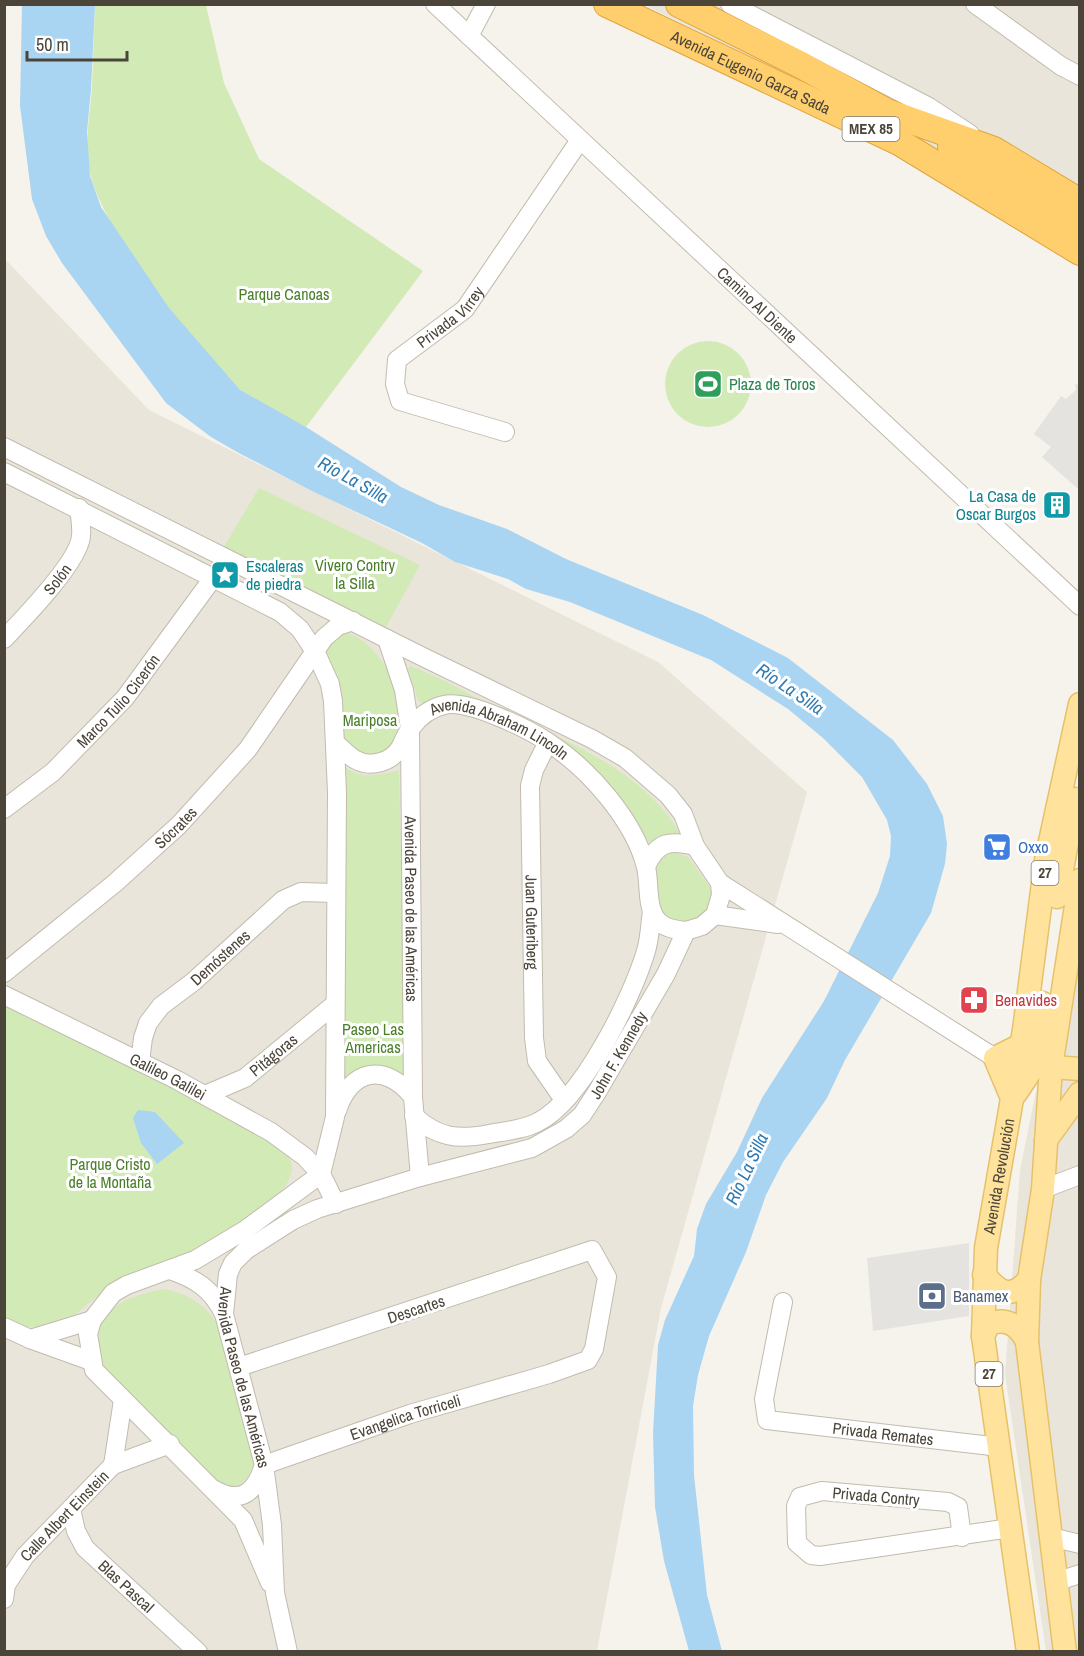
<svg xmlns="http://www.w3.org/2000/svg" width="1084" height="1656" viewBox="0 0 1084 1656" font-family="'Archivo Narrow',sans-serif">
<rect width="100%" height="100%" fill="#f6f3ec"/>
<path fill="#eae5da" d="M 644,5 L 1079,5 L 1079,241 L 862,111 Z
M 4,258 L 149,410 L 658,662 L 807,792 L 661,1308 L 597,1651 L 5,1651 Z
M 1079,880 L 1079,1651 L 1046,1651 L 1005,1374 L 1020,1170 Z"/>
<path fill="#d2eab5" d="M 95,5 L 206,5 L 224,83 L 259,159 L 423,271 L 306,427 C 285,415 257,405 239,389 C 195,351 106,233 91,177 C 83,148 90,117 92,87 C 93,59 94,32 95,5 Z
M665 384a43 43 0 1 1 86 0a43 43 0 1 1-86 0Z
M 259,488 L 420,565 L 385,629 L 222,550 Z
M 339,631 C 376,635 408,693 400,729 C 399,735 396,741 394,746 L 369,760 L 342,741 L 324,656 L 325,644 Z
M 410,666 C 439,676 466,693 493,706 C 558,738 641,767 680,833 L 649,843 L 627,805 L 593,768 L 454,697 L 423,703 L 419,702 L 408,669 Z
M 345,767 C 363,780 380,775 399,770 L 406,1077 L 342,1082 Z
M 671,851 L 688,857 L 718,898 C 698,928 696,931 660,922 C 656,892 644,870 671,851 Z
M 4,1006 L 264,1130 C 289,1151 305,1167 277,1196 L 197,1251 L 110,1286 L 72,1317 L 42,1327 L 21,1327 L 5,1321 Z
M 164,1289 C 194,1295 211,1309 224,1336 L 254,1463 C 248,1483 236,1492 215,1484 L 105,1372 C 83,1317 115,1298 164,1289 Z"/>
<path fill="#e5e3e0" d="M 1075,384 L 1080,385 L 1079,490 L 1042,457 L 1051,447 L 1034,434 L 1061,396 L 1066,399 L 1076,390 Z
M 969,1243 L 969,1316 L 873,1331 L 867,1258 Z"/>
<path fill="#a9d4f2" d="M 22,5 L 95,5 L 91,89 L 87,132 L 90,176 L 101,207 L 169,308 L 240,390 L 306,427 L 401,487 L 439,505 L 507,529 L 566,559 L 703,615 L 788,658 L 893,740 L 927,784 L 943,816 L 947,844 L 945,864 L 931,913 L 845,1060 L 827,1098 L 783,1162 L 766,1195 L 746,1252 L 709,1336 L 698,1375 L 693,1406 L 694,1475 L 707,1595 L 722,1651 L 689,1651 L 664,1561 L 655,1507 L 653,1433 L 658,1345 L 665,1320 L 694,1256 L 697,1229 L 706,1204 L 737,1152 L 762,1098 L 824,1001 L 878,893 L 890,856 L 891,836 L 887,820 L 862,777 L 823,738 L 788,709 L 711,660 L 570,602 L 526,589 L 508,579 L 455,562 L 422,543 L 312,491 L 237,452 L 211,437 L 166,403 L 62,263 L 46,236 L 32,199 L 20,106 Z
M 138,1110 L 155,1112 L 184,1143 L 157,1164 L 141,1143 L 133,1118 Z"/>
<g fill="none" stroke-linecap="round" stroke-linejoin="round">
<g stroke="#c2bbae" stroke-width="20">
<g id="minor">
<path id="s1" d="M 435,4 L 1080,606"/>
<path d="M 730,4 L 929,107 L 970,134"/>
<path d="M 975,4 L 1061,66 L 1080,76"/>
<path d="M 469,36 L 486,4"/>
<path id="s2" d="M 505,432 L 400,401 L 395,384 L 397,360 L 465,309 L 580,140"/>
<path id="s3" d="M 4,447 L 423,657 L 592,739 L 625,758 L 668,795 L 683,814 L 695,846 L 720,883 L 721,895 L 715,915 L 702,926 L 686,931 L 666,974 L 597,1092 L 582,1115 L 566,1129 L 532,1148 L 420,1177 L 317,1209 L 293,1220 L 246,1250 L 233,1263 L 228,1274 L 224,1314 L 264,1465 L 272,1525 L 275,1593 L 288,1652"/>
<path d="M 4,472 L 280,612 L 300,629 L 316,653 L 330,684 L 333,701 L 337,792 L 335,1117 L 321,1174 L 245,1230 L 195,1260 L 127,1285 L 113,1293 L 92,1320 L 88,1334 L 94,1370 L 243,1520 L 270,1583"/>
<path id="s4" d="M 4,639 C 23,619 79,562 81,536 C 82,527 80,517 79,508"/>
<path id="s5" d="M 387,639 L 404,690 L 410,729 L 413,1097 L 420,1177"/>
<path id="s6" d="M 548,742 L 534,770 L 530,786 L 534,1038 L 537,1061 L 564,1100"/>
<path id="s7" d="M 335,743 C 343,749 348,756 356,760 C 371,768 391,762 400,748 C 404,741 406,733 411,728 C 419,717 431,708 444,705 C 467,699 529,729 549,743 C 589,769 634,820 646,867 C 650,883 646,907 657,920 C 663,928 676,930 686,931"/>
<path id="s8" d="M 4,809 L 53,772 L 125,698 L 213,578"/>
<path d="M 646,866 C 658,841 670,840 695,846"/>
<path d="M 720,883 L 995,1058 L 1006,1061"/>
<path d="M 715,915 L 778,924"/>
<path id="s9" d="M 4,973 L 115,883 L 179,825 L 248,749 L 324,638 L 338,626 L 353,621"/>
<path id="s10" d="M 4,995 L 177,1080 L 271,1132 L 305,1157 L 321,1174 L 336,1204"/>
<path id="s11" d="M 140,1062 L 143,1038 L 148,1023 L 161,1006 L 193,982 L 283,900 L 301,892 L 335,893"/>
<path id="s12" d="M 205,1095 L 245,1078 L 335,1004"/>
<path d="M 337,1111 C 350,1069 385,1062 413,1097"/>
<path d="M 414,1116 C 438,1138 458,1140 489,1134 C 505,1131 523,1130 538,1122 C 582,1100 632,998 646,951 C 650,938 650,924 652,911"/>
<path d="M 1043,1189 L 1080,1175"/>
<path d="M 170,1270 C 196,1279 212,1289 224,1314"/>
<path id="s13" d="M 783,1302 L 764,1399 L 767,1420 L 1000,1447"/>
<path d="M 4,1327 L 30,1339 L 91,1361"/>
<path d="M 30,1339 L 92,1320"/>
<path d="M 113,1465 L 123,1400"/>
<path id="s14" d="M 215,1490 C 242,1505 256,1491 264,1465 L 410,1414 L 549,1374 L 588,1360 L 594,1349 L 607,1277 L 592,1250 L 239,1367"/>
<path id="s15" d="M 71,1509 L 76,1531 L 85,1548 L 198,1652"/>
<path d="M 962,1537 L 958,1507 L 948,1502 L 822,1491 L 800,1497 L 796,1506 L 797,1543 L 811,1555 L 820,1556 L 1010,1528"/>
<path d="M 1051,1537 L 1080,1544"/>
<path d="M 1055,1582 L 1080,1574"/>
<path id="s16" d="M 4,1599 L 6,1585 L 25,1556 L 113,1465 L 170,1444"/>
</g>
</g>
<g stroke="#e6c16a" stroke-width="25">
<g id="major">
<path d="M 1057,897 L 1075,799"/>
<path d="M 1037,1066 L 1080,1069"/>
<path d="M 1016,1093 L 1034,1066 L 1042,1003"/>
<path d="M 1011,1096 L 995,1058 L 1021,1045 L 1028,1037"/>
<path d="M 1046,1140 L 1080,1093"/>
<path d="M 984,1275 C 1000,1293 1010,1300 1029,1280"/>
<path d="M 983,1336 L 989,1324 C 1006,1317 1020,1326 1027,1342"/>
<path id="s17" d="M 1028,1652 L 983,1336 L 986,1248 L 1024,1030 L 1046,860 L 1080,704"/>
<path d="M 1065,1652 L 1027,1342 L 1029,1280 L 1043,1189 L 1051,1067 L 1080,880"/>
</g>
</g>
<g stroke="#e0a43c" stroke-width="28">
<g id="highway">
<path id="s18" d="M 607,4 L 899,142 L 1080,252"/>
<path d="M 679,4 L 801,65 L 887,112 L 994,150 L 1080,202"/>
<path d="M 951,147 L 1080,224"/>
</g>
</g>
<use href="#minor" stroke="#fff" stroke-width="18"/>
<use href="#major" stroke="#ffe39c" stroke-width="22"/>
<use href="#highway" stroke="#ffcf6e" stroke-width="26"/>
</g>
<defs>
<g id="stadium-square" transform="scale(1.5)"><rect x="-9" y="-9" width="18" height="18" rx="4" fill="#2e9e5b" stroke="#fff"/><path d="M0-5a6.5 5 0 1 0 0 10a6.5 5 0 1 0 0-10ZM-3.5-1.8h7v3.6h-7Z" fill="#fff"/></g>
<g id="building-square" transform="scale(1.5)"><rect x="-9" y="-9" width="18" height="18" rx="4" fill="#0f9aa8" stroke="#fff"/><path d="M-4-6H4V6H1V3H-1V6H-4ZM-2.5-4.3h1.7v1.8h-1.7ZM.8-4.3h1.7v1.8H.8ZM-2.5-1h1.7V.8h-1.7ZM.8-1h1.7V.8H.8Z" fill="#fff"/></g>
<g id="sight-square" transform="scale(1.5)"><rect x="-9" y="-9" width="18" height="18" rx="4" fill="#0f9aa8" stroke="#fff"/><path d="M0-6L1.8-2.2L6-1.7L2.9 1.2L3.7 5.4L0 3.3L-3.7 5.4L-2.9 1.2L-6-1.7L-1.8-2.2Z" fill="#fff"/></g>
<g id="supermarket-square" transform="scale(1.5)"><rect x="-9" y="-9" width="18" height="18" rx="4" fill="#3f7fe0" stroke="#fff"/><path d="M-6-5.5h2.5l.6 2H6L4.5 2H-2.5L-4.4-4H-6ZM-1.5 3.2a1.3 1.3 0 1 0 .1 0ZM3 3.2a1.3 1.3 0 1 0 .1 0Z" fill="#fff"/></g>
<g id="pharmacy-square" transform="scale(1.5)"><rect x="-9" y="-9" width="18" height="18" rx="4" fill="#e0444e" stroke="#fff"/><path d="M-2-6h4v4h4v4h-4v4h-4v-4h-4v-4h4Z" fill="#fff"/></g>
<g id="bank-square" transform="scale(1.5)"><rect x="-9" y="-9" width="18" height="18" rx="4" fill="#5c6f8a" stroke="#fff"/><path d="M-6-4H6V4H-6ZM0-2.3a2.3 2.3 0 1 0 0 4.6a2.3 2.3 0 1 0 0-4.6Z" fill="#fff"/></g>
</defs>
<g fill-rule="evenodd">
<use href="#stadium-square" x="708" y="384"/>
<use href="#building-square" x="1057" y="505"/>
<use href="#sight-square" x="225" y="575"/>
<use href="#supermarket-square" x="997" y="847"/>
<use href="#pharmacy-square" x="974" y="1000"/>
<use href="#bank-square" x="932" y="1296"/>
</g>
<g text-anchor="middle" stroke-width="6" stroke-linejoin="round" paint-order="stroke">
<g fill="#fff" stroke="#817c74" stroke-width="1.5">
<rect x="842.5" y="117" width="57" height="24" rx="4.5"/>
<rect x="1031.5" y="861" width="27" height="24" rx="4.5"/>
<rect x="975.5" y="1362" width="27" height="24" rx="4.5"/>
</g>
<g font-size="15" font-weight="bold" fill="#4b4439">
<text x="871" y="134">MEX 85</text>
<text x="1045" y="878">27</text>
<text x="989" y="1379">27</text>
</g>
<g font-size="16" fill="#4b4439" stroke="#fff">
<text dy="6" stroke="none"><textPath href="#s18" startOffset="159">Avenida Eugenio Garza Sada</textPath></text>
<text dy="6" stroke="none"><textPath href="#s1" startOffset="441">Camino Al Diente</textPath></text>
<text dy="6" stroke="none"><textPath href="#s2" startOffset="220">Privada Virrey</textPath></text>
<text dy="6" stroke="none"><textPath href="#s4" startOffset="80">Solón</textPath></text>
<text dy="6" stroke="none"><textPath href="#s8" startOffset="158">Marco Tulio Cicerón</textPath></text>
<text dy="6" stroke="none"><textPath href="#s7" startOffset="201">Avenida Abraham Lincoln</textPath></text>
<text dy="6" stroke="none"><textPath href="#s9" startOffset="225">Sócrates</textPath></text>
<text dy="6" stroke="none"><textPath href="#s5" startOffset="273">Avenida Paseo de las Américas</textPath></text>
<text dy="6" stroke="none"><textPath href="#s6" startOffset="184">Juan Guteriberg</textPath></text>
<text dy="6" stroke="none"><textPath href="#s11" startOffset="138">Demóstenes</textPath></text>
<text dy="6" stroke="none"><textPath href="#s12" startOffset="80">Pitágoras</textPath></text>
<text transform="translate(618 1055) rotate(-60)" y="6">John F. Kennedy</text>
<text dy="6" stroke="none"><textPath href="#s10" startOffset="183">Galileo Galilei</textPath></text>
<text dy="6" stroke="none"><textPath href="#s17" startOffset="480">Avenida Revolución</textPath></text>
<text transform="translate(416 1309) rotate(-18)" y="6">Descartes</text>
<text dy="6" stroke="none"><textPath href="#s3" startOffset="1635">Avenida Paseo de las Américas</textPath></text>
<text dy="6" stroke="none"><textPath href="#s14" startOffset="216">Evangelica Torriceli</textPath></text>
<text dy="6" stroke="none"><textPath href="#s13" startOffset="237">Privada Remates</textPath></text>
<text transform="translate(876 1496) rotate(5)" y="6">Privada Contry</text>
<text dy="6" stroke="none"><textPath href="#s16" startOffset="105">Calle Albert Einstein</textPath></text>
<text dy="6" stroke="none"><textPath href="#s15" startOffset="98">Blas Pascal</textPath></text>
</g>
<g font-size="16" fill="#4a7f2a" stroke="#fff">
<text x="284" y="300">Parque Canoas</text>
<text x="355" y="571">Vivero Contry<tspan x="355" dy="18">la Silla</tspan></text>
<text x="370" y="726">Mariposa</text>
<text x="373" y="1035">Paseo Las<tspan x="373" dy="18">Americas</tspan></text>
<text x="110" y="1170">Parque Cristo<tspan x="110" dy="18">de la Montaña</tspan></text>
</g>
<g font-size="16" fill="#27864d" stroke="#fff" text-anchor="start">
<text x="729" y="390">Plaza de Toros</text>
</g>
<g font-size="16" fill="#0d838f" stroke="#fff" text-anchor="end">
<text x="1036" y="502">La Casa de<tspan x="1036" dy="18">Oscar Burgos</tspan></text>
<text x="246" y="572" text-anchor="start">Escaleras<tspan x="246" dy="18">de piedra</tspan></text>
</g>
<g font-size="16" fill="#366cbe" stroke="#fff" text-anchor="start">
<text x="1018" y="853">Oxxo</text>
</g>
<g font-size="16" fill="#be3a42" stroke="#fff" text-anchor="start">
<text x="995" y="1006">Benavides</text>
</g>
<g font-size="16" fill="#4e5e75" stroke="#fff" text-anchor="start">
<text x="953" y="1302">Banamex</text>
</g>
<g font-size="18" font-style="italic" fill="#2e7ab2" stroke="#fff">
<text transform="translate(353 480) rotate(29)" y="6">Río La Silla</text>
<text transform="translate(790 689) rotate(34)" y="6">Río La Silla</text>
<text transform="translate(747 1169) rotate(-65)" y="6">Río La Silla</text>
</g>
</g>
<rect width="1084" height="1656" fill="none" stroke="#4b4439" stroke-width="12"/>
<path d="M27 51v9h100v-9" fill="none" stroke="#4b4439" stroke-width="3"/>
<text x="36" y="51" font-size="18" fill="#4b4439" stroke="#ffffff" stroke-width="4.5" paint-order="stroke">50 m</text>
</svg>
